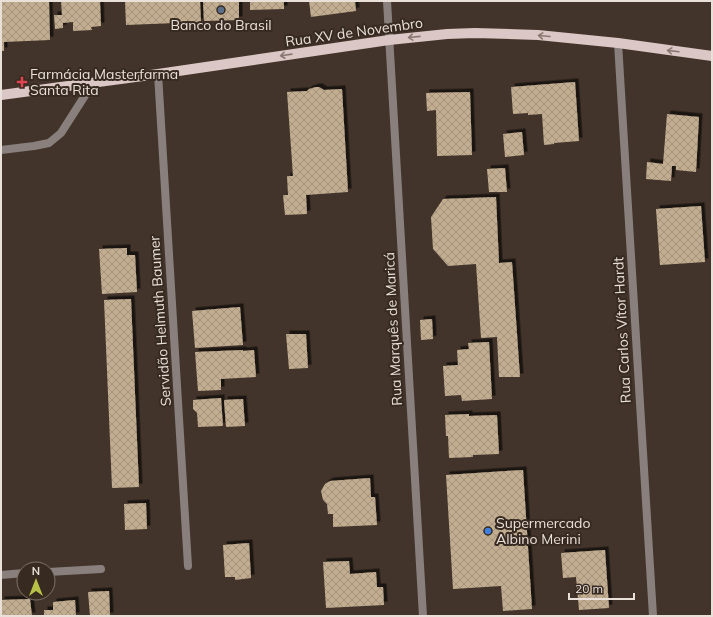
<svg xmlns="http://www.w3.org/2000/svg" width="713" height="617" viewBox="0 0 713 617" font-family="Mulish,sans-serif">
<defs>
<pattern id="building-cross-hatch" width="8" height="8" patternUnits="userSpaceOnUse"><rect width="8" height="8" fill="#c2ad90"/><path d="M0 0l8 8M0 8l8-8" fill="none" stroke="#a3927c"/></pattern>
<filter id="shadow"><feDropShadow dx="3.5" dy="-3.5" stdDeviation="0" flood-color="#0009"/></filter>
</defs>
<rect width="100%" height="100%" fill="#42342a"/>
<path fill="url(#building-cross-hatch)" filter="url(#shadow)" d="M 2,1 L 49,1 L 50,40 L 4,42 L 4,51 L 1,51 L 1,4 L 2,4 Z
M 61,1 L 100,1 L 101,26 L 91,27 L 92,30 L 73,31 L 73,22 L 63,23 L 63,28 L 55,29 L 54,15 L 62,15 Z
M 125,1 L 200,1 L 201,22 L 126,25 Z
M 203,1 L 239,1 L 239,20 L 204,21 Z
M 250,1 L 284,1 L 284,9 L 250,10 Z
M 309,1 L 355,1 L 356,11 L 311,17 Z
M 575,82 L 579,141 L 554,143 L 554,144 L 544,145 L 542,114 L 528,115 L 528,113 L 513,114 L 511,87 Z
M 316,87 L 319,87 L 324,90 L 342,89 L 348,192 L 306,195 L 307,214 L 285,215 L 283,195 L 288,195 L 287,176 L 293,176 L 287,92 L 307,91 L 309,89 Z
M 470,92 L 472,155 L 437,156 L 436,110 L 427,111 L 426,93 Z
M 667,114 L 699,117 L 696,172 L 676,170 L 676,166 L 672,166 L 671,181 L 646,179 L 647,162 L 663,164 Z
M 522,132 L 524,155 L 505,157 L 503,134 Z
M 505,168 L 507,192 L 489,192 L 487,169 Z
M 496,197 L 499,263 L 512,262 L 520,377 L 499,377 L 497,337 L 481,338 L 476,264 L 448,266 L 433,249 L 431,217 L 443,199 Z
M 701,206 L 705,262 L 660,265 L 656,209 Z
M 127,248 L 127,255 L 135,255 L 137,292 L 102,294 L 99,249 Z
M 131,299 L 139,487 L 112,488 L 104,300 Z
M 240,307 L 243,345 L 195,348 L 192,311 Z
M 432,319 L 433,339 L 421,340 L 420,320 Z
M 286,334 L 306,334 L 308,368 L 289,369 Z
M 489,342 L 492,399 L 462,401 L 461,395 L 445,396 L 443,366 L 458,365 L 457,350 L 469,349 L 468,343 Z
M 243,350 L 243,351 L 254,350 L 256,377 L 221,379 L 221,390 L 198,391 L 195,352 Z
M 221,398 L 223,426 L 198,427 L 197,413 L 193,409 L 193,400 Z
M 243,399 L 245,426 L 226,427 L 224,400 Z
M 469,414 L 469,416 L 497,415 L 499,454 L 473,455 L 473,457 L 449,458 L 448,436 L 446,436 L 445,415 Z
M 523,470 L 532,609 L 503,611 L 501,586 L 453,589 L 446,475 Z
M 370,478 L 371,497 L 375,497 L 377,525 L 333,527 L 333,514 L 328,514 L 327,504 L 323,500 L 321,491 L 325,484 L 330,481 Z
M 146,503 L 147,529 L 125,530 L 124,504 Z
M 249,543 L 251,578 L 235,580 L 235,577 L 225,577 L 223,545 Z
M 605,550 L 609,608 L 579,610 L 576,577 L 563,578 L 561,553 Z
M 349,561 L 350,574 L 376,572 L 377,587 L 383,587 L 384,605 L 326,608 L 323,562 Z
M 109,591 L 110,616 L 90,616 L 88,592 Z
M 30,599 L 32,616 L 1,616 L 1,600 Z
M 75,600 L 76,616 L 44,616 L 44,610 L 53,610 L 53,602 Z"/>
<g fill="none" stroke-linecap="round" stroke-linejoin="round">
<path stroke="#89807e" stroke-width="8" d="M 1,150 L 34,146 L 49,143 L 61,133 L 93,83"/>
<path stroke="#89807e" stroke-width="8" d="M 387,1 L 423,616
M 618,43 L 653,616
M 158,74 L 188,566
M 48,572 L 101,569
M 1,575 L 24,573"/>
<path stroke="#dbc7c5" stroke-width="10" d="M 1,95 L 158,74 L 389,40 L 447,34 L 475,33 L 538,35 L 618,43 L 712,56"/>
</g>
<defs><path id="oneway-shaft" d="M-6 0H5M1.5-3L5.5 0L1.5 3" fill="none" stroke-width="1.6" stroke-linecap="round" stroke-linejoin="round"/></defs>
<g stroke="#897872">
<use href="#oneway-shaft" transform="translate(544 36) rotate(-175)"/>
<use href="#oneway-shaft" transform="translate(414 37) rotate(174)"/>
<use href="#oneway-shaft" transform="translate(673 51) rotate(-173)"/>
<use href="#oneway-shaft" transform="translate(286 55) rotate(172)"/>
</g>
<circle fill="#5c6f8a" stroke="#372a20" stroke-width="1.5" cx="221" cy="10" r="4"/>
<path fill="#e0444e" stroke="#372a20" stroke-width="1.5" d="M20 76h4v4h4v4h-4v4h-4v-4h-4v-4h4z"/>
<circle fill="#3f7fe0" stroke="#372a20" stroke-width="1.5" cx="488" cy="531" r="4"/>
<g text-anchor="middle" stroke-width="4" stroke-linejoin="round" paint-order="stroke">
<g font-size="14" fill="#e9e0da" stroke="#372a20" text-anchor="start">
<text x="221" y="30" text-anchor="middle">Banco do Brasil</text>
<text x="30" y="79">Farmácia Masterfarma<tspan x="30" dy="16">Santa Rita</tspan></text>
<text x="496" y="528">Supermercado<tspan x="496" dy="16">Albino Merini</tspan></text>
</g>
<g font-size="14" fill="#e9e0da" stroke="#372a20">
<text transform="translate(354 32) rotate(-8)" y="5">Rua XV de Novembro</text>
<text transform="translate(160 321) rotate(-94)" y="5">Servidão Helmuth Baumer</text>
<text transform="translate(393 329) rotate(-93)" y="5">Rua Marquês de Maricá</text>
<text transform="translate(622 330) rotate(-93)" y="5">Rua Carlos Vítor Hardt</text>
</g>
</g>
<rect width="713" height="617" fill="none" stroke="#e9e0da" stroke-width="4"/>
<g transform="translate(36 581)"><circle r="19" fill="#372a20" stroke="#7e736a"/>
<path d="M0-3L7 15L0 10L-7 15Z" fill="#b8c147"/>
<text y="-6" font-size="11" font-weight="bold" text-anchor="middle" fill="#e9e0da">N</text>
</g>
<path d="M569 593v6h65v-6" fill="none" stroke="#e9e0da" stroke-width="2"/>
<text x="575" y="593" font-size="12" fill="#e9e0da" stroke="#372a20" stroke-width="3" paint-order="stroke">20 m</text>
</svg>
